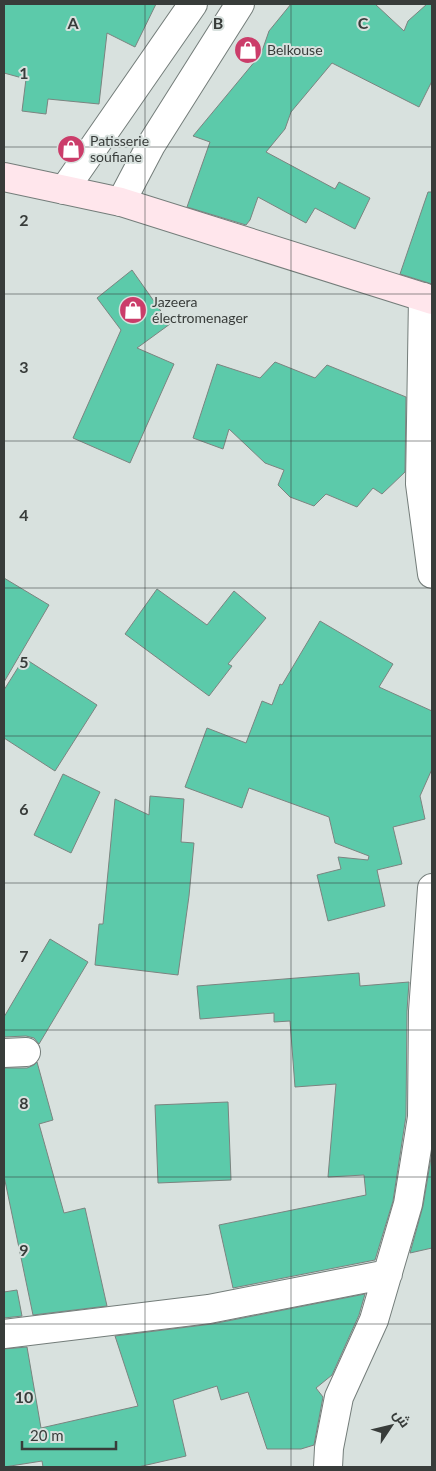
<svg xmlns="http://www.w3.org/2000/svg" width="436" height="1471" viewBox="0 0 436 1471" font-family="Lato,Cairo,sans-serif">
<rect width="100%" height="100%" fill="#d8e1de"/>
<path fill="#5ccaaa" stroke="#7b8480" d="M 4,4 L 156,4 L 135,47 L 107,33 L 99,104 L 48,99 L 46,114 L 22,111 L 26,79 L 4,73 Z
M 291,4 L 375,4 L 404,31 L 408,21 L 427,4 L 432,4 L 432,81 L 419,107 L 332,63 L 291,112 L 285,129 L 266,152 L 335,189 L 339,182 L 370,198 L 355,229 L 315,208 L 306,223 L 258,197 L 250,220 L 246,225 L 187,207 L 210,142 L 193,136 L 261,54 L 269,31 Z
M 428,192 L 432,192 L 432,284 L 400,274 Z
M 132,270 L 170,324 L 137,348 L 174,364 L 130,463 L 73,438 L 121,330 L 97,298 Z
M 275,362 L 315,378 L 327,365 L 406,397 L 405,472 L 382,494 L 373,488 L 357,507 L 326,494 L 314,506 L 290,497 L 278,485 L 284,470 L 265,463 L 229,429 L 223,449 L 193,438 L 217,364 L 260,378 Z
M 4,578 L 49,605 L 4,682 Z
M 157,589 L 207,625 L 234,591 L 266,618 L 228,664 L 232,666 L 209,696 L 125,634 Z
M 320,621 L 393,664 L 379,687 L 432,711 L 432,769 L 420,796 L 425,819 L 393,827 L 402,864 L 377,870 L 385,906 L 328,921 L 317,875 L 341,869 L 338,857 L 368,860 L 369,856 L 335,843 L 329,817 L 249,788 L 242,808 L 185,787 L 207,728 L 246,743 L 262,701 L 272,705 L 280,684 L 282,685 Z
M 24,658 L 97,705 L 55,771 L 4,738 L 4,690 Z
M 63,774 L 100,792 L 71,853 L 34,835 Z
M 150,796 L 184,799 L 181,842 L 194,843 L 189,896 L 178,975 L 95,965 L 99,924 L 103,924 L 115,799 L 149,815 Z
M 50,939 L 88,962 L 39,1044 L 34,1038 L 26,1036 L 4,1037 L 4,1017 Z
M 359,973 L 360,986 L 409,982 L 407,1011 L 406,1116 L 393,1201 L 375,1260 L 233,1288 L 219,1225 L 366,1195 L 364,1175 L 328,1177 L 336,1084 L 295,1087 L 290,1021 L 274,1022 L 274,1013 L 200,1019 L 197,986 Z
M 37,1062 L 53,1120 L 39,1124 L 64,1213 L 85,1208 L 107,1306 L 33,1315 L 4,1176 L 4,1068 L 27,1068 L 34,1065 Z
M 228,1102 L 231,1180 L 158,1183 L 155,1105 Z
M 432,1152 L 432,1248 L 410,1253 L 423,1206 Z
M 17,1290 L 22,1316 L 4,1318 L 4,1292 Z
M 365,1294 L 359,1315 L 332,1375 L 316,1388 L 323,1397 L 314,1445 L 301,1449 L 267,1449 L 248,1392 L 221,1400 L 217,1386 L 173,1400 L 186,1456 L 138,1467 L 43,1467 L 42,1461 L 4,1467 L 4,1349 L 27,1347 L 41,1428 L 138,1406 L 115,1336 L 212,1324 Z"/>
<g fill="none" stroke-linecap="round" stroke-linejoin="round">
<g stroke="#747d7a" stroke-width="30">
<path id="minor" d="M 423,297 L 420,484 L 432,574
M 4,1053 L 26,1052
M 4,1334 L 209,1309 L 388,1274
M 328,1467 L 329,1448 L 339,1397 L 374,1320 L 408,1204 L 422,1117 L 423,1011 L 432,888"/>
</g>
<g stroke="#747d7a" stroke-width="30">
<path id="tertiary" d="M 64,190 L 193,4
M 121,202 L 151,145 L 240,4"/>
</g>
<g stroke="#747d7a" stroke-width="30">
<path id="secondary" d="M 4,177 L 121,202 L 432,300"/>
</g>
<use href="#minor" stroke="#fff" stroke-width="28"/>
<use href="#tertiary" stroke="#fff" stroke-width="28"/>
<use href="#secondary" stroke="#ffe6ec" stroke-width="28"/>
</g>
<path fill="none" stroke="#383c3a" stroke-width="1" stroke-opacity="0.55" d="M 145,4 L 145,1467M 291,4 L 291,1467M 4,147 L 432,147M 4,294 L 432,294M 4,441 L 432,441M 4,588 L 432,588M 4,736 L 432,736M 4,883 L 432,883M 4,1030 L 432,1030M 4,1177 L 432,1177M 4,1324 L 432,1324"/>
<defs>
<g id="shop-disc" transform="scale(1.4375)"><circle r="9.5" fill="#cb3d6a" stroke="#d8e1de"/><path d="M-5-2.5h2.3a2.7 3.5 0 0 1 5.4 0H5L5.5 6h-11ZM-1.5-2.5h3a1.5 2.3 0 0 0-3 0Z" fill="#fff"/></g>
</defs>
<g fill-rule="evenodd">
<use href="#shop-disc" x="248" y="50"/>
<use href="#shop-disc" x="71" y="149"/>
<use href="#shop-disc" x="133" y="310"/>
</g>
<g text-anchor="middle" stroke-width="4" stroke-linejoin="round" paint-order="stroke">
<g font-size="14" fill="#383c3a" stroke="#d8e1de" text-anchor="start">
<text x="267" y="55">Belkouse</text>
<text x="90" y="146">Patisserie<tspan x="90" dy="16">soufiane</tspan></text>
<text x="152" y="307">Jazeera<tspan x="152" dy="16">électromenager</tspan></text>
</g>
</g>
<g font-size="16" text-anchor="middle" font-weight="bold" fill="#383c3a" stroke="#d8e1de" stroke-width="4" stroke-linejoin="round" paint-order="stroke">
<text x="73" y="29">A</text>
<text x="218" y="29">B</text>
<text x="363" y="29">C</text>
<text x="24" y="79">1</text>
<text x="24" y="226">2</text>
<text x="24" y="373">3</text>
<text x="24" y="521">4</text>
<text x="24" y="668">5</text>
<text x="24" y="815">6</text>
<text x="24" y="962">7</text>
<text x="24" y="1109">8</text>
<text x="24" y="1256">9</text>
<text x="24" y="1403">10</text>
</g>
<rect width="436" height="1471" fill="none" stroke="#383c3a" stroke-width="10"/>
<g transform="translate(391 1426) rotate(55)" stroke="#d8e1de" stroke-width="4" paint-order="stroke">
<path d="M0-4L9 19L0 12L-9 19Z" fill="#383c3a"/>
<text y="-8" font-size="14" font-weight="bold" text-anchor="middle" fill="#383c3a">ش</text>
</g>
<path d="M22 1441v8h94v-8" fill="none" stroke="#383c3a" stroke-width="2.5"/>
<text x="30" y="1441" font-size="15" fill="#383c3a" stroke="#d8e1de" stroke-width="4" paint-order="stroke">20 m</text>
</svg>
